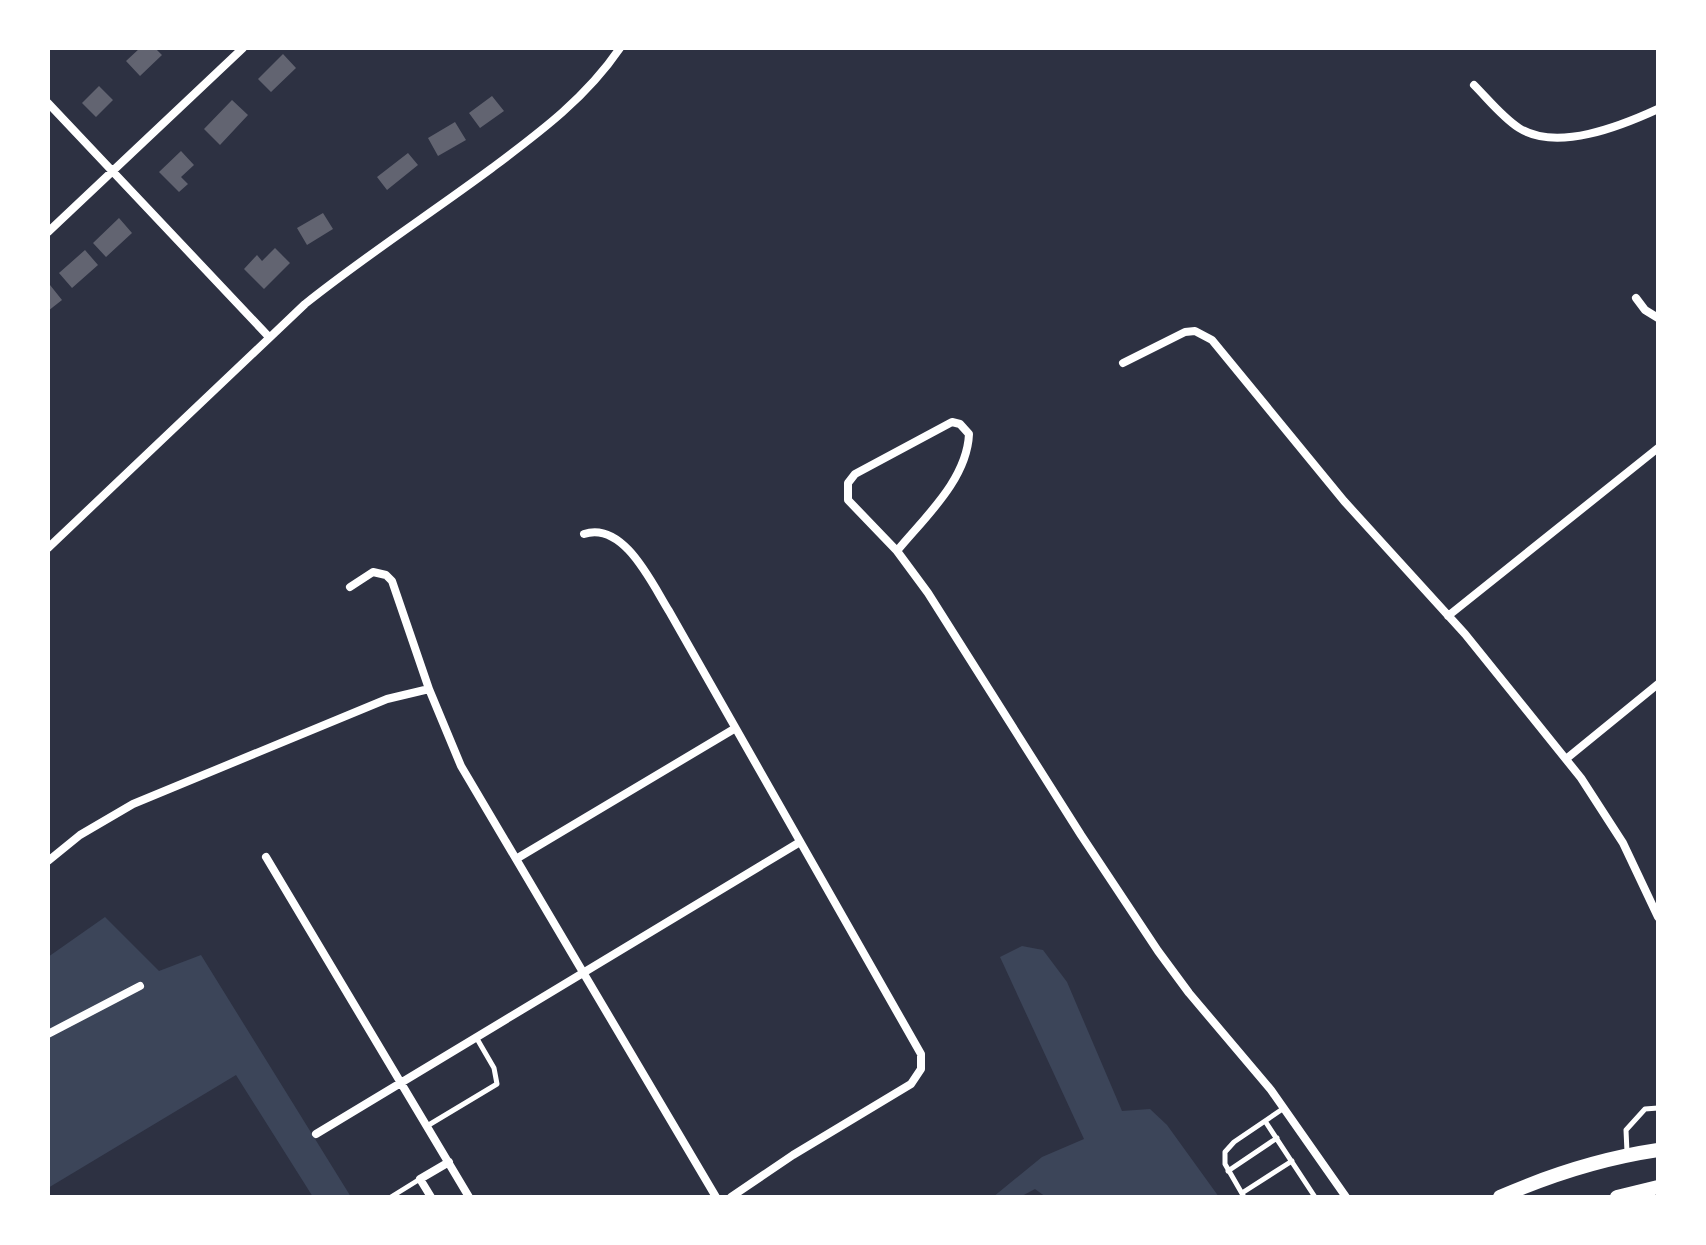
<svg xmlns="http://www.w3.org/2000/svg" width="1706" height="1245" viewBox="0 0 1706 1245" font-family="'Archivo Narrow',sans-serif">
<rect width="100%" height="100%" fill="#2d3142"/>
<path fill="#3c4559" d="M 105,917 L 159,971 L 201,955 L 351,1197 L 313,1197 L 236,1075 L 48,1188 L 48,957 Z
M 1022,946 L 1043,950 L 1067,982 L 1122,1111 L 1150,1109 L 1167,1125 L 1219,1197 L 1046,1197 L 1035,1189 L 1020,1197 L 993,1197 L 1042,1157 L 1084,1139 L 1000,957 Z"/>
<path fill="#626471" d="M 140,48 L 155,48 L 162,55 L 140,76 L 126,61 Z
M 283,54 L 296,68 L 271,92 L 258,79 Z
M 99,86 L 113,100 L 96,117 L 82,103 Z
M 492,96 L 504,111 L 480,128 L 469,113 Z
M 232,100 L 248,115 L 220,145 L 204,129 Z
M 455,122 L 466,140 L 438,156 L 428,138 Z
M 181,151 L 194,165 L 181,177 L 188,184 L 179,192 L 159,172 Z
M 408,153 L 418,165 L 387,190 L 377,177 Z
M 323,213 L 333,229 L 307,245 L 297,228 Z
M 119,218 L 132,233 L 106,257 L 93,243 Z
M 275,248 L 290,263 L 264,289 L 244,269 L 257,255 L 262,261 Z
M 85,250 L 98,265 L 72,288 L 59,273 Z
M 50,285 L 62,300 L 48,311 L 48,286 Z"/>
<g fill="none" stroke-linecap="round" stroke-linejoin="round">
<path stroke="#fff" stroke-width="5" d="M 1265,1121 L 1315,1197
M 427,1126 L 497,1084 L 494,1068 L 476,1037
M 1627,1152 L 1626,1130 L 1645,1109 L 1658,1108
M 1228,1171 L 1277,1138
M 1242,1193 L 1292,1161
M 391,1197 L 420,1179
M 1244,1197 L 1225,1164 L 1225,1152 L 1234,1142 L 1284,1108"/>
<path stroke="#fff" stroke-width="8" d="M 1474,85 C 1488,99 1502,117 1519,128 C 1557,152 1621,126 1658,109
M 48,103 L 269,337
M 48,232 L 243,48
M 1636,298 L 1645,310 L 1658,318
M 1123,363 L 1185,332 L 1195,331 L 1212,340 L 1344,501 L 1465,634 L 1581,778 L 1623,843 L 1658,917
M 952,422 L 960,424 L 969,434 C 967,480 924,518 897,551 L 848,500 L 848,483 L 855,474 Z
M 584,534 C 624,521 652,584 669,611 L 921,1054 L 921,1069 L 911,1084 L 793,1155 L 731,1197
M 48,548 L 305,304 C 365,256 430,214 492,168 C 540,132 586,98 620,48
M 897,551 L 928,593 L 1081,835 L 1158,951 L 1189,993 L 1271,1090 L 1346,1197
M 350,587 L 373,572 L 386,575 L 392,581 L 429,689 L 461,766 L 716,1197
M 1448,616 L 1658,448
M 1566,759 L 1658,684
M 266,857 L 469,1197
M 516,859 L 734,729
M 48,861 L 80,835 L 133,804 L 387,699 L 429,689
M 48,1034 L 140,986
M 316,1134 L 800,842
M 431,1197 L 420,1179 L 449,1162"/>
<path stroke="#fff" stroke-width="14" d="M 1500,1197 C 1550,1175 1604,1158 1658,1150
M 1617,1197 L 1658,1187"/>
</g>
<rect width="1706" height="1245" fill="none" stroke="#ffffff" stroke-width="100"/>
</svg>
